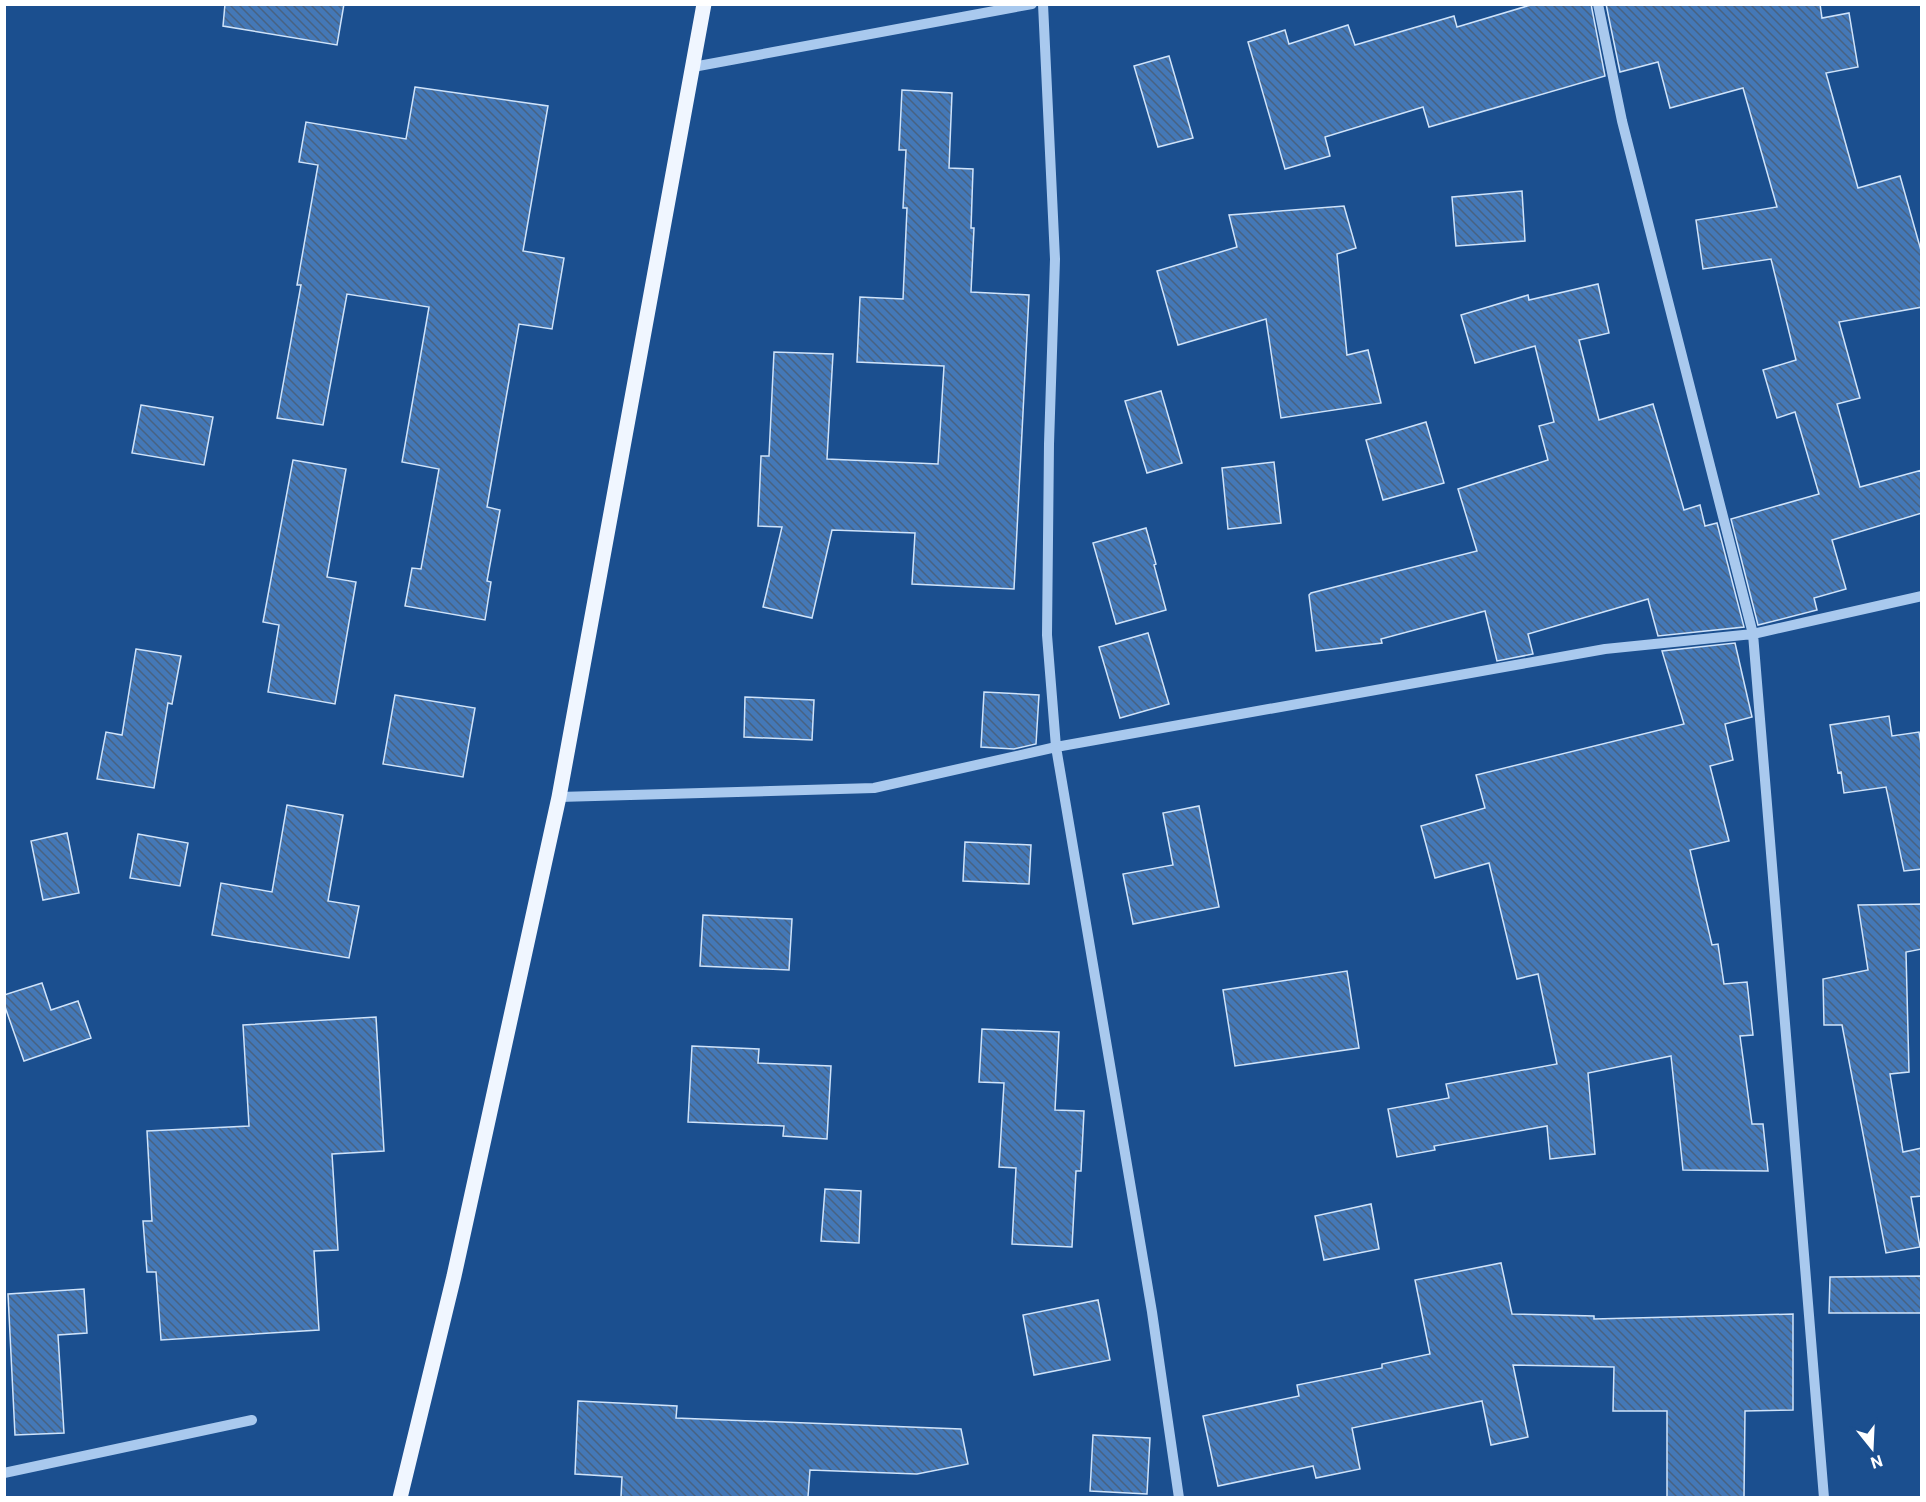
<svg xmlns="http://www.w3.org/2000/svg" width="1926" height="1502" viewBox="0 0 1926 1502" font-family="Roboto,sans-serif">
<defs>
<pattern id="building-back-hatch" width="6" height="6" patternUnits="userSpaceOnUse" patternTransform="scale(1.5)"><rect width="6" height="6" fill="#4478b7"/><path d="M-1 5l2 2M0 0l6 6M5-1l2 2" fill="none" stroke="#486282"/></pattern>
</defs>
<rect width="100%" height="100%" fill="#1b4f8f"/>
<path fill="url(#building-back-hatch)" stroke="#cfe3fa" stroke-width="1.5" d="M 225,4 L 344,4 L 337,45 L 223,26 Z
M 1534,4 L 1591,4 L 1605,76 L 1429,127 L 1423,107 L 1325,137 L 1330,156 L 1285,169 L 1248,42 L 1285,30 L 1289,44 L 1348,25 L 1355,45 L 1454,16 L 1457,27 Z
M 1606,4 L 1820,4 L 1822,18 L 1849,13 L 1858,67 L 1826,73 L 1858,188 L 1900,176 L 1922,254 L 1922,307 L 1839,322 L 1860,398 L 1837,404 L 1860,487 L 1922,470 L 1922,513 L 1832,540 L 1846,589 L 1814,598 L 1817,610 L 1758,625 L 1731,519 L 1819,494 L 1795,412 L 1777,418 L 1763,370 L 1796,360 L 1771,259 L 1703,269 L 1696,220 L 1777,207 L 1743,88 L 1670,108 L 1658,62 L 1620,72 Z
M 1169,56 L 1193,138 L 1158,147 L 1134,66 Z
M 415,87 L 548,106 L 523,251 L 564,258 L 552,329 L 519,324 L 487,507 L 500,510 L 487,581 L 491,582 L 485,620 L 405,606 L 412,568 L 421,569 L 439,469 L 402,462 L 429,307 L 347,294 L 323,425 L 277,418 L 301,285 L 297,285 L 318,165 L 299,162 L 306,122 L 406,139 Z
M 902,90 L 952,93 L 949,168 L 973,169 L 971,228 L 974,228 L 971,292 L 1029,295 L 1014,589 L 912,584 L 915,533 L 832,530 L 812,618 L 763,607 L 782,527 L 758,526 L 761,456 L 769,456 L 774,352 L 833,354 L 827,459 L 938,464 L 944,366 L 857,362 L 860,297 L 903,299 L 907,208 L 903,208 L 906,150 L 899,150 Z
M 1522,191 L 1525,241 L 1456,246 L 1452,197 Z
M 1344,206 L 1356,248 L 1337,254 L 1347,355 L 1368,350 L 1381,403 L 1281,418 L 1266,319 L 1178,345 L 1157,271 L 1237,247 L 1229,215 Z
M 1598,284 L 1609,333 L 1579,340 L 1599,420 L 1653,404 L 1684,510 L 1700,505 L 1705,526 L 1717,523 L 1744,627 L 1658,636 L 1648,599 L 1528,634 L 1533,654 L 1497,661 L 1485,611 L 1381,639 L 1382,643 L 1316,651 L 1309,595 L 1311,593 L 1477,551 L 1458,489 L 1548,460 L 1539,426 L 1554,422 L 1535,346 L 1475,363 L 1461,315 L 1528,295 L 1529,300 Z
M 1161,391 L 1182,463 L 1147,473 L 1125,401 Z
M 141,405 L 213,417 L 204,465 L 132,453 Z
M 1426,422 L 1444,483 L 1383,500 L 1366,440 Z
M 293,460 L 346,469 L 327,577 L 356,582 L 335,704 L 268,692 L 279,625 L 263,622 Z
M 1274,462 L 1281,523 L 1228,529 L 1222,468 Z
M 1146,528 L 1156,564 L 1154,565 L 1166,610 L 1116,624 L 1093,543 Z
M 1148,633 L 1169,704 L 1120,718 L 1099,647 Z
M 1735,643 L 1752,717 L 1725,724 L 1733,760 L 1710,766 L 1729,841 L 1690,850 L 1712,945 L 1718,944 L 1724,984 L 1747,982 L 1753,1035 L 1740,1036 L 1752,1124 L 1763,1124 L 1768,1171 L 1683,1170 L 1671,1056 L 1588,1073 L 1595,1154 L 1550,1159 L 1547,1126 L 1434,1146 L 1435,1150 L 1397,1157 L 1388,1109 L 1449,1098 L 1446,1084 L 1557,1064 L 1538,974 L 1517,979 L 1489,863 L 1435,878 L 1421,826 L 1485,808 L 1476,775 L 1684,724 L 1662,651 Z
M 136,649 L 181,656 L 172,704 L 168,703 L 154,788 L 97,779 L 106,732 L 122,735 Z
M 984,692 L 1039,695 L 1036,744 L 1014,749 L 981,747 Z
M 395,695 L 475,708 L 463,777 L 383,764 Z
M 745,697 L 814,700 L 812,740 L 744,737 Z
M 1889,716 L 1892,736 L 1919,732 L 1922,752 L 1922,869 L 1904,871 L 1886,787 L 1844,793 L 1841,772 L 1838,773 L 1830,725 Z
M 287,805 L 343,815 L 328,901 L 359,906 L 349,958 L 212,935 L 221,883 L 272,892 Z
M 1199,806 L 1219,907 L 1133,924 L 1123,874 L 1173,865 L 1163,813 Z
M 67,833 L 79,893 L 43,900 L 31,841 Z
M 138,834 L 188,843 L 180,886 L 130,878 Z
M 965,842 L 1031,845 L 1029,884 L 963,881 Z
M 1922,904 L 1922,949 L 1906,952 L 1909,1072 L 1890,1074 L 1903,1152 L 1922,1148 L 1922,1196 L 1911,1197 L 1920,1247 L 1886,1253 L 1842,1025 L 1824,1025 L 1823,979 L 1868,970 L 1858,905 Z
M 703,915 L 792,919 L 789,970 L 700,966 Z
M 1347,971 L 1359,1048 L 1235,1066 L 1223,990 Z
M 42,983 L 51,1010 L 78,1001 L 91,1038 L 24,1061 L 4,1004 L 4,995 Z
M 376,1017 L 384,1151 L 332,1154 L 338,1250 L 314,1251 L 319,1330 L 161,1340 L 156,1272 L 147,1272 L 143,1221 L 152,1221 L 147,1131 L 249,1126 L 243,1025 Z
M 982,1029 L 1059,1032 L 1055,1110 L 1084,1111 L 1081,1171 L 1076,1171 L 1072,1247 L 1012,1244 L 1016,1168 L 999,1167 L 1004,1083 L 979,1082 Z
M 692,1046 L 759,1049 L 758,1063 L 831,1066 L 827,1139 L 783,1136 L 784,1126 L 688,1122 Z
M 825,1189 L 861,1191 L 859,1243 L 821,1241 Z
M 1371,1204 L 1379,1249 L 1324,1260 L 1315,1216 Z
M 1501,1263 L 1512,1314 L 1594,1316 L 1594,1319 L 1793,1314 L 1793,1410 L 1745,1411 L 1744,1497 L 1667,1497 L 1667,1411 L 1613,1411 L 1614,1367 L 1513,1365 L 1528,1437 L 1491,1445 L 1482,1401 L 1352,1428 L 1360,1469 L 1316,1478 L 1313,1466 L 1218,1486 L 1203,1416 L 1299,1396 L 1297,1385 L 1382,1368 L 1382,1364 L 1430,1354 L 1415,1280 Z
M 1922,1276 L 1922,1313 L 1829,1313 L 1830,1277 Z
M 84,1289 L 87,1333 L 58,1335 L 64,1433 L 15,1435 L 8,1294 Z
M 1098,1300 L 1110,1360 L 1034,1375 L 1023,1315 Z
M 578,1401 L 677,1406 L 676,1418 L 961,1429 L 968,1464 L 917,1474 L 810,1470 L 808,1497 L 621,1497 L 622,1477 L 575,1474 Z
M 1093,1435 L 1150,1438 L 1147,1494 L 1090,1491 Z"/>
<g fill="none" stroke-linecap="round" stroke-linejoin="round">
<path stroke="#a9c9ee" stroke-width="10" d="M 1043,4 L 1055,259 L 1049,444 L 1047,635 L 1056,747 L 1152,1312 L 1179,1498
M 1598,4 L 1622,121 L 1753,634 L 1824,1498
M 693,67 L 1032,4
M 559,797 L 874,788 L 1056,747 L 1605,649 L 1753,634 L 1922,596
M 4,1473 L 252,1420"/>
<path stroke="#f0f6ff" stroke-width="15" d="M 400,1498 L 454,1276 L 559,797 L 704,4"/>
</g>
<rect width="1926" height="1502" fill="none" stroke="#ffffff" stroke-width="12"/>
<g transform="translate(1872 1448) rotate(162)" stroke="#1b4f8f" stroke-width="4.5" paint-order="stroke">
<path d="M0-4.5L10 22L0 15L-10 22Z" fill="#ffffff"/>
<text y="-9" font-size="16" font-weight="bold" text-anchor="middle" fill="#ffffff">N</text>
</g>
</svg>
